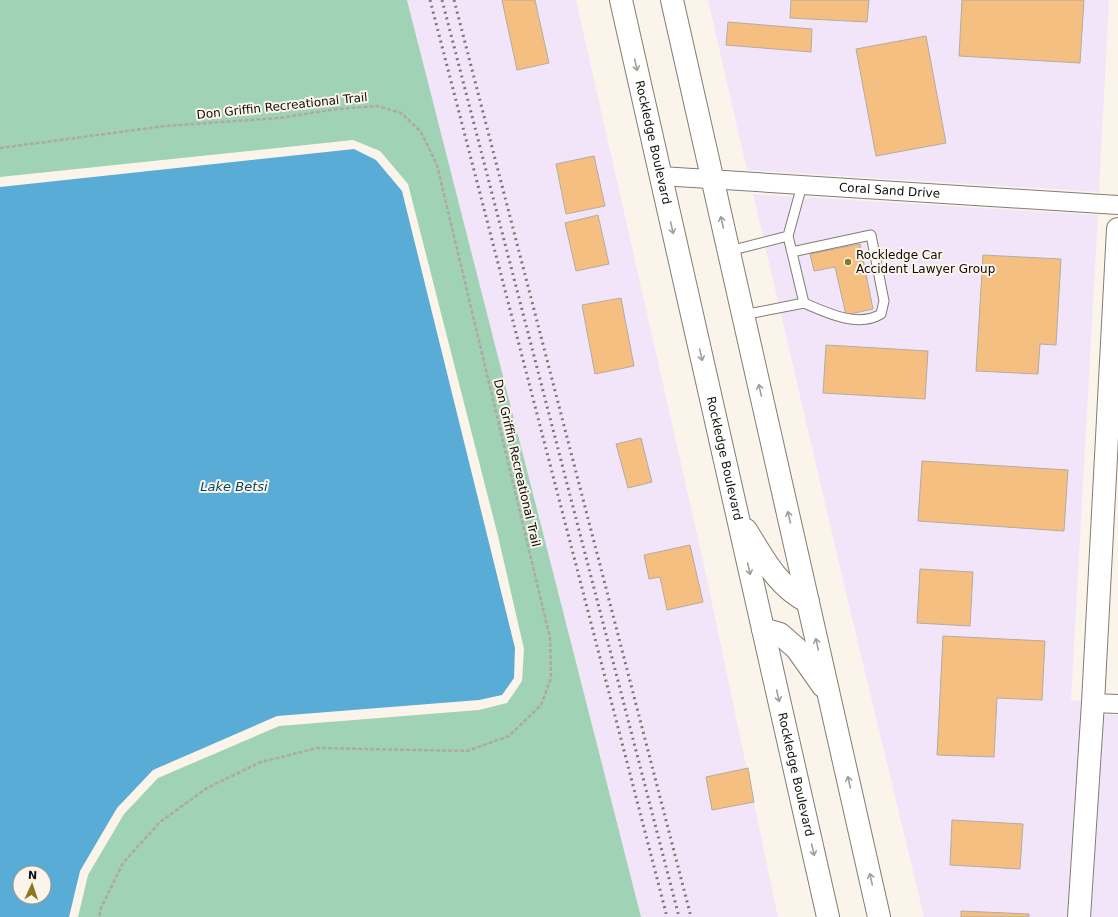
<svg xmlns="http://www.w3.org/2000/svg" width="1118" height="917" viewBox="0 0 1118 917" font-family="'DejaVu Sans',sans-serif">
<rect width="100%" height="100%" fill="#fbf4eb"/>
<path fill="#f3e5f9" d="M 407,0 L 576,0 L 704,565 L 778,917 L 641,917 Z
M 708,0 L 1109,0 L 1099,192 L 747,170 Z
M 753,194 L 1098,215 L 1071,700 L 1083,702 L 1068,917 L 924,917 L 841,572 Z
M 1102,715 L 1118,715 L 1118,917 L 1089,917 Z"/>
<path fill="#a0d2b6" d="M 0,0 L 407,0 L 641,917 L 78,917 L 88,875 L 124,814 L 158,778 L 279,726 L 479,710 L 507,703 L 522,681 L 524,649 L 498,536 L 408,184 L 380,151 L 353,140 L 0,177 Z"/>
<path fill="#59acd5" fill-rule="evenodd" d="M 354,149 L 376,160 L 402,191 L 515,648 L 514,678 L 502,695 L 479,700 L 277,716 L 153,770 L 117,808 L 80,871 L 69,917 L 0,917 L 0,187 ZM 20,873 L 44,873 L 44,897 L 20,897 Z"/>
<path fill="#f4bf80" stroke="#b3aca3" d="M 502,0 L 535,0 L 549,63 L 517,70 Z
M 791,0 L 869,0 L 867,22 L 790,18 Z
M 962,0 L 1084,0 L 1080,63 L 959,56 Z
M 728,22 L 812,29 L 811,52 L 726,45 Z
M 926,36 L 946,143 L 876,156 L 856,49 Z
M 594,156 L 605,206 L 566,214 L 556,164 Z
M 598,215 L 609,264 L 576,271 L 565,223 Z
M 860,244 L 873,309 L 846,315 L 835,267 L 814,271 L 810,254 Z
M 983,255 L 1061,259 L 1056,345 L 1040,344 L 1038,374 L 976,371 Z
M 621,298 L 634,366 L 595,374 L 582,305 Z
M 826,345 L 928,351 L 925,399 L 823,393 Z
M 641,438 L 652,482 L 628,488 L 616,444 Z
M 922,461 L 1068,470 L 1064,531 L 918,521 Z
M 690,545 L 703,602 L 667,610 L 660,577 L 649,579 L 644,555 Z
M 920,569 L 973,572 L 970,626 L 917,623 Z
M 943,636 L 1045,641 L 1042,700 L 997,698 L 994,757 L 937,755 Z
M 748,768 L 754,802 L 712,810 L 706,777 Z
M 952,820 L 1023,824 L 1020,869 L 950,865 Z
M 961,911 L 1029,914 L 1029,917 L 961,917 Z"/>
<g fill="none" stroke-linecap="round" stroke-linejoin="round">
<g stroke="#837d74" stroke-width="11">
<path id="service" d="M 788,236 L 802,185
M 729,251 L 788,236 L 804,303 L 743,315
M 792,252 L 871,235 L 884,301 L 881,314 C 858,328 827,313 804,303"/>
</g>
<g stroke="#837d74" stroke-width="20">
<g id="minor">
<path id="s1" d="M 661,176 L 1118,205"/>
<path d="M 1093,703 L 1118,704"/>
</g>
</g>
<g stroke="#837d74" stroke-width="24">
<path id="tertiary" d="M 1079,917 L 1093,703 L 1118,229"/>
</g>
<g stroke="#837d74" stroke-width="24">
<g id="primary">
<path id="s2" d="M 621,0 L 828,917"/>
<path d="M 672,0 L 879,917"/>
<path d="M 746,530 C 764,559 777,586 808,602"/>
<path d="M 763,629 L 780,634 L 797,649 L 823,686"/>
</g>
</g>
<path stroke="#aea9a2" stroke-width="2.5" stroke-dasharray="4 2" stroke-linecap="butt" d="M 0,148 L 165,126 L 279,118 L 337,109 L 377,106 L 401,113 L 421,132 L 437,165 L 550,638 L 551,678 L 541,705 L 509,736 L 467,751 L 317,748 L 261,762 L 207,788 L 160,822 L 123,863 L 101,908 L 99,917"/>
<use href="#service" stroke="#fff" stroke-width="9"/>
<use href="#minor" stroke="#fff" stroke-width="18"/>
<use href="#tertiary" stroke="#fff" stroke-width="22"/>
<use href="#primary" stroke="#fff" stroke-width="22"/>
<path stroke="#7c7772" stroke-width="3" stroke-dasharray="2 4" stroke-linecap="butt" d="M 430,0 L 667,917
M 442,0 L 679,917
M 454,0 L 691,917"/>
</g>
<defs><path id="oneway-shaft" d="M-6 0H5M1.5-3L5.5 0L1.5 3" fill="none" stroke-width="1.6" stroke-linecap="round" stroke-linejoin="round"/></defs>
<g stroke="#9f9e9d">
<use href="#oneway-shaft" transform="translate(636 65) rotate(77)"/>
<use href="#oneway-shaft" transform="translate(722 222) rotate(-103)"/>
<use href="#oneway-shaft" transform="translate(672 228) rotate(77)"/>
<use href="#oneway-shaft" transform="translate(701 355) rotate(77)"/>
<use href="#oneway-shaft" transform="translate(760 390) rotate(-103)"/>
<use href="#oneway-shaft" transform="translate(789 517) rotate(-103)"/>
<use href="#oneway-shaft" transform="translate(749 569) rotate(77)"/>
<use href="#oneway-shaft" transform="translate(817 644) rotate(-103)"/>
<use href="#oneway-shaft" transform="translate(778 696) rotate(77)"/>
<use href="#oneway-shaft" transform="translate(849 782) rotate(-103)"/>
<use href="#oneway-shaft" transform="translate(813 850) rotate(77)"/>
<use href="#oneway-shaft" transform="translate(871 879) rotate(-103)"/>
</g>
<circle fill="#8a7a1f" stroke="#fbf4eb" stroke-width="1.5" cx="848" cy="262" r="4"/>
<g text-anchor="middle" stroke-width="4" stroke-linejoin="round" paint-order="stroke">
<g font-size="12" fill="#0f0d0a" stroke="#fbf4eb">
<text transform="translate(282 106) rotate(-6)" y="4">Don Griffin Recreational Trail</text>
<text dy="4" stroke="none"><textPath href="#s2" startOffset="146">Rockledge Boulevard</textPath></text>
<text dy="4" stroke="none"><textPath href="#s1" startOffset="229">Coral Sand Drive</textPath></text>
<text dy="4" stroke="none"><textPath href="#s2" startOffset="470">Rockledge Boulevard</textPath></text>
<text transform="translate(517 463) rotate(77)" y="4">Don Griffin Recreational Trail</text>
<text dy="4" stroke="none"><textPath href="#s2" startOffset="794">Rockledge Boulevard</textPath></text>
</g>
<g font-size="12" fill="#0f0d0a" stroke="#fbf4eb" text-anchor="start">
<text x="856" y="259">Rockledge Car<tspan x="856" dy="14">Accident Lawyer Group</tspan></text>
</g>
<g font-size="13" font-style="italic" fill="#004965" stroke="#fbf4eb">
<text x="234" y="491">Lake Betsi</text>
</g>
</g>
<g transform="translate(32 885) rotate(3)"><circle r="19" fill="#fbf4eb" stroke="#9d9891"/>
<path d="M0-3L7 15L0 10L-7 15Z" fill="#8a7a1f"/>
<text y="-6" font-size="11" font-weight="bold" text-anchor="middle" fill="#0f0d0a">N</text>
</g>
</svg>
